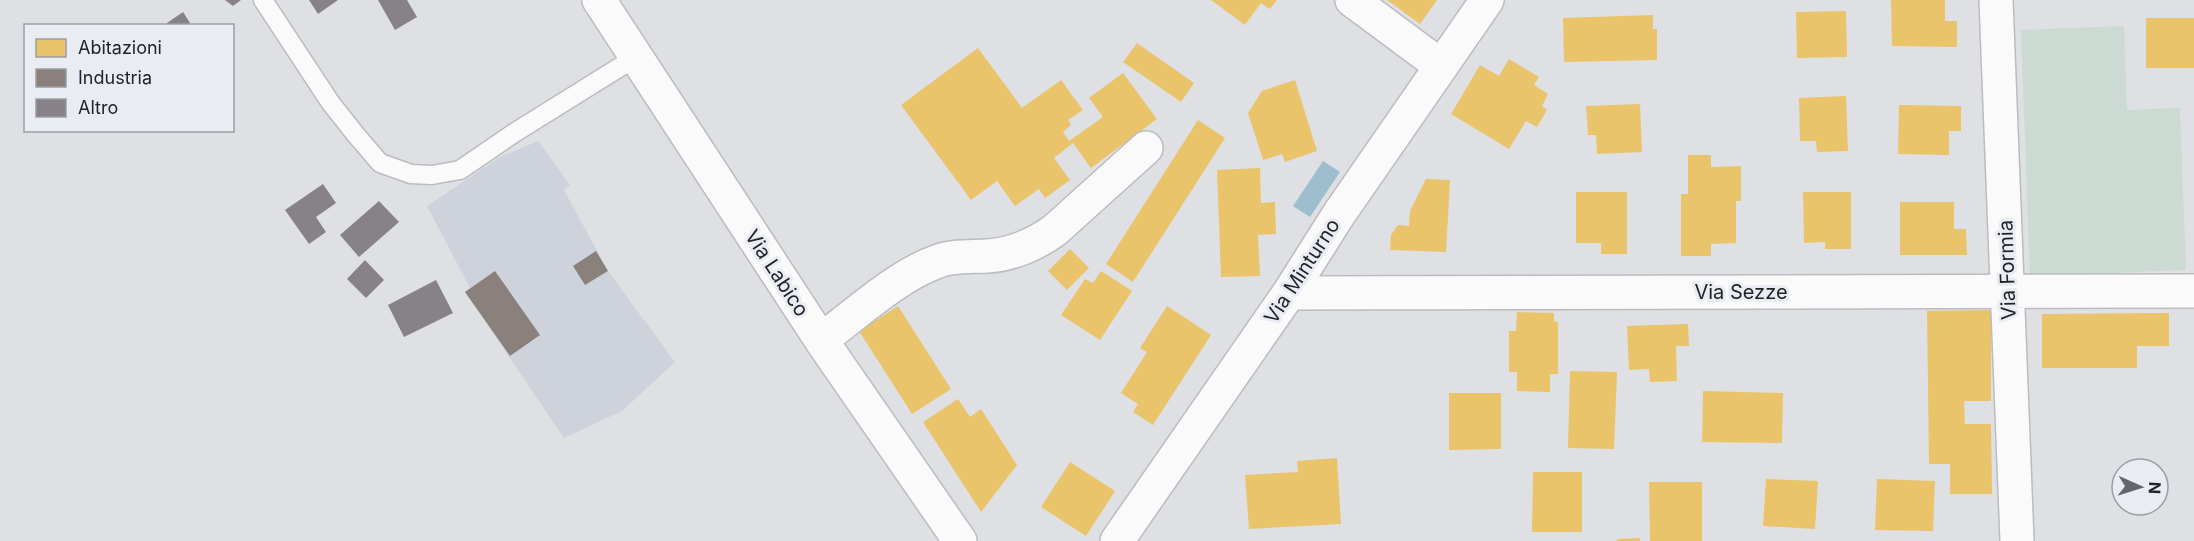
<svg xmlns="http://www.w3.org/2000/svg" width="2194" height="541" viewBox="0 0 2194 541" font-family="Inter,sans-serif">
<rect width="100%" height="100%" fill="#dee0e4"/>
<path fill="#ced3db" d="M 538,141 L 570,185 L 564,190 L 608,271 L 675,362 L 622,411 L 564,438 L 465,292 L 470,288 L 427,206 L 500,157 Z"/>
<path fill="#cbdad3" d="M 2124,26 L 2127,110 L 2180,108 L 2186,270 L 2030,276 L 2021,30 Z"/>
<path fill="#9ebecd" d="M 1323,161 L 1340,172 L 1310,217 L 1293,206 Z"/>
<path fill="#e9c46a" d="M 1211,0 L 1277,0 L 1270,9 L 1261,3 L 1245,25 Z
M 1387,0 L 1437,0 L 1420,24 Z
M 1891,0 L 1945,0 L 1945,21 L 1957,21 L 1957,47 L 1892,46 Z
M 1846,11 L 1847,57 L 1797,58 L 1796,12 Z
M 1653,15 L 1653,29 L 1657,29 L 1657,60 L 1564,62 L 1563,18 Z
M 2146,18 L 2194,18 L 2194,68 L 2146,68 Z
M 1137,43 L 1194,83 L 1181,102 L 1123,62 Z
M 978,48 L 1022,108 L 1061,80 L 1083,110 L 1068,120 L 1071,125 L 1063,132 L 1069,141 L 1103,117 L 1089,98 L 1123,73 L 1157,119 L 1091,168 L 1073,143 L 1054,158 L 1070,180 L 1045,198 L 1039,189 L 1015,206 L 997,181 L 971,200 L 901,105 Z
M 1509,59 L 1539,77 L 1534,85 L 1548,94 L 1542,106 L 1547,110 L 1537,127 L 1526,121 L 1509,149 L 1451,114 L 1480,65 L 1499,76 Z
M 1295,80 L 1317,151 L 1285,162 L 1282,154 L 1263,160 L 1248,113 L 1262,91 Z
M 1846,96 L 1848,151 L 1817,152 L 1816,141 L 1800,141 L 1799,98 Z
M 1640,104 L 1642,152 L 1597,154 L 1596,135 L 1588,135 L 1586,106 Z
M 1899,105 L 1961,106 L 1961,131 L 1949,131 L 1949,155 L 1898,154 Z
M 1198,120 L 1225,138 L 1133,282 L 1106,264 Z
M 1688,155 L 1711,155 L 1711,167 L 1741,166 L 1741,201 L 1736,201 L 1736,243 L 1711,244 L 1711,256 L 1681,256 L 1681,194 L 1688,194 Z
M 1260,168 L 1261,203 L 1275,202 L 1276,234 L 1258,235 L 1260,276 L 1221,277 L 1217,170 Z
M 1426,179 L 1450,180 L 1446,252 L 1390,250 L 1391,235 L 1398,225 L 1409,226 L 1410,211 Z
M 1576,192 L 1627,192 L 1627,254 L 1601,254 L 1601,243 L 1576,243 Z
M 1803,192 L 1851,192 L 1851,249 L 1825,249 L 1825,242 L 1804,243 Z
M 1900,202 L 1954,202 L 1954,229 L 1966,229 L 1967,255 L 1900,255 Z
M 1070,249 L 1089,268 L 1067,290 L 1048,271 Z
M 1101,271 L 1132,291 L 1100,340 L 1061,315 L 1085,279 L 1093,283 Z
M 898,306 L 951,389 L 912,414 L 859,331 Z
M 1167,306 L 1211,335 L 1153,425 L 1133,412 L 1138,404 L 1121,393 L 1147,352 L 1140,348 Z
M 1991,310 L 1991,401 L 1964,401 L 1965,424 L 1991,424 L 1992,494 L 1950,494 L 1950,464 L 1929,464 L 1927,311 Z
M 1517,312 L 1554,313 L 1554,321 L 1558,322 L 1558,374 L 1550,374 L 1550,392 L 1517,391 L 1517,372 L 1509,372 L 1509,331 L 1516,331 Z
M 2169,313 L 2169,346 L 2137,346 L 2137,368 L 2042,368 L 2042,314 Z
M 1688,324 L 1689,346 L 1676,346 L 1677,381 L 1650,382 L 1649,369 L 1629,370 L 1627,326 Z
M 1570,371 L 1617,372 L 1614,449 L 1568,448 Z
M 1703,391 L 1783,393 L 1782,443 L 1702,442 Z
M 1449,393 L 1501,393 L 1501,449 L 1449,450 Z
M 958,399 L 970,417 L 981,409 L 1017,465 L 981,512 L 923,422 Z
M 1337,458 L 1341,524 L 1249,529 L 1245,475 L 1298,472 L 1297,461 Z
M 1070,462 L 1115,491 L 1086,536 L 1041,507 Z
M 1533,472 L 1582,472 L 1582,532 L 1532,532 Z
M 1766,479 L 1818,481 L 1815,529 L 1763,526 Z
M 1877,479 L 1935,481 L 1933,531 L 1875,530 Z
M 1649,482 L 1702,482 L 1702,541 L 1650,541 Z
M 1640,538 L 1640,541 L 1617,541 L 1617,539 Z"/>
<path fill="#8a817c" d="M 596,251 L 608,271 L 585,285 L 573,266 Z
M 495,271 L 540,335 L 510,356 L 465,292 Z"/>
<path fill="#878288" d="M 225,0 L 241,0 L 233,6 Z
M 309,0 L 338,0 L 318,14 Z
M 378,0 L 407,0 L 417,17 L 395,30 Z
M 183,12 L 190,23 L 186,26 L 168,26 L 167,23 Z
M 323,184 L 336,203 L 316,217 L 326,232 L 309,244 L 285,210 Z
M 379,201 L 399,222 L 359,257 L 340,235 Z
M 365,260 L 384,280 L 366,298 L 347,279 Z
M 436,280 L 453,313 L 404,337 L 388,305 Z"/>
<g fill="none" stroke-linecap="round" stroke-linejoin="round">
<g stroke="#babcbf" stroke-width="21">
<path id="service" d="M 263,0 L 330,102 L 356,135 L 380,163 L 411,174 L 432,175 L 460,170 L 514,133 L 636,57"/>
</g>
<g stroke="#babcbf" stroke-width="36">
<path id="minor" d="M 599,0 L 821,340 L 960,541
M 1352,0 L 1441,66
M 1996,0 L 2017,541
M 1289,293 L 2194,291
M 821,340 C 855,315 897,276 936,262 C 952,255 970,257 987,256 C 1011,255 1036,244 1055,230 L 1146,148
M 1117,541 L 1289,293 L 1339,214 L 1487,0"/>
</g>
<use href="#service" stroke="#fafafb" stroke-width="18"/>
<use href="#minor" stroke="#fafafb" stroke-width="33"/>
</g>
<g text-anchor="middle" stroke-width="6" stroke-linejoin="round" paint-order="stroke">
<g font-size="20" fill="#232427" stroke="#e9edf3">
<text transform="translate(2007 270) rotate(-92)" y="7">Via Formia</text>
<text transform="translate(1302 271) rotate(-57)" y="7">Via Minturno</text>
<text transform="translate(777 273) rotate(57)" y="7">Via Labico</text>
<text x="1741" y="299">Via Sezze</text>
</g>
</g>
<rect x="24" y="24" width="210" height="108" fill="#e9edf3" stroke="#9a9da1" stroke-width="1.5"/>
<rect x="36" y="39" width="30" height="18" fill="#e9c46a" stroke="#9a9da1" stroke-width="1.5"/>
<text x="78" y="54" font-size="18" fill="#232427">Abitazioni</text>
<rect x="36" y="69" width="30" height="18" fill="#8a817c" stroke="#9a9da1" stroke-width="1.5"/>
<text x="78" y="84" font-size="18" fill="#232427">Industria</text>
<rect x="36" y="99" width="30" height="18" fill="#878288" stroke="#9a9da1" stroke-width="1.5"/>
<text x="78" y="114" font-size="18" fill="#232427">Altro</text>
<g transform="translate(2140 487) rotate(93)"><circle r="28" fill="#e9edf3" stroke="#9a9da1" stroke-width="1.5"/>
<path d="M0-4.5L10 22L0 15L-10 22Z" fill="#646669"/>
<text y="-9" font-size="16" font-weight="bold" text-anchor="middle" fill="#232427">N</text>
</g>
</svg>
